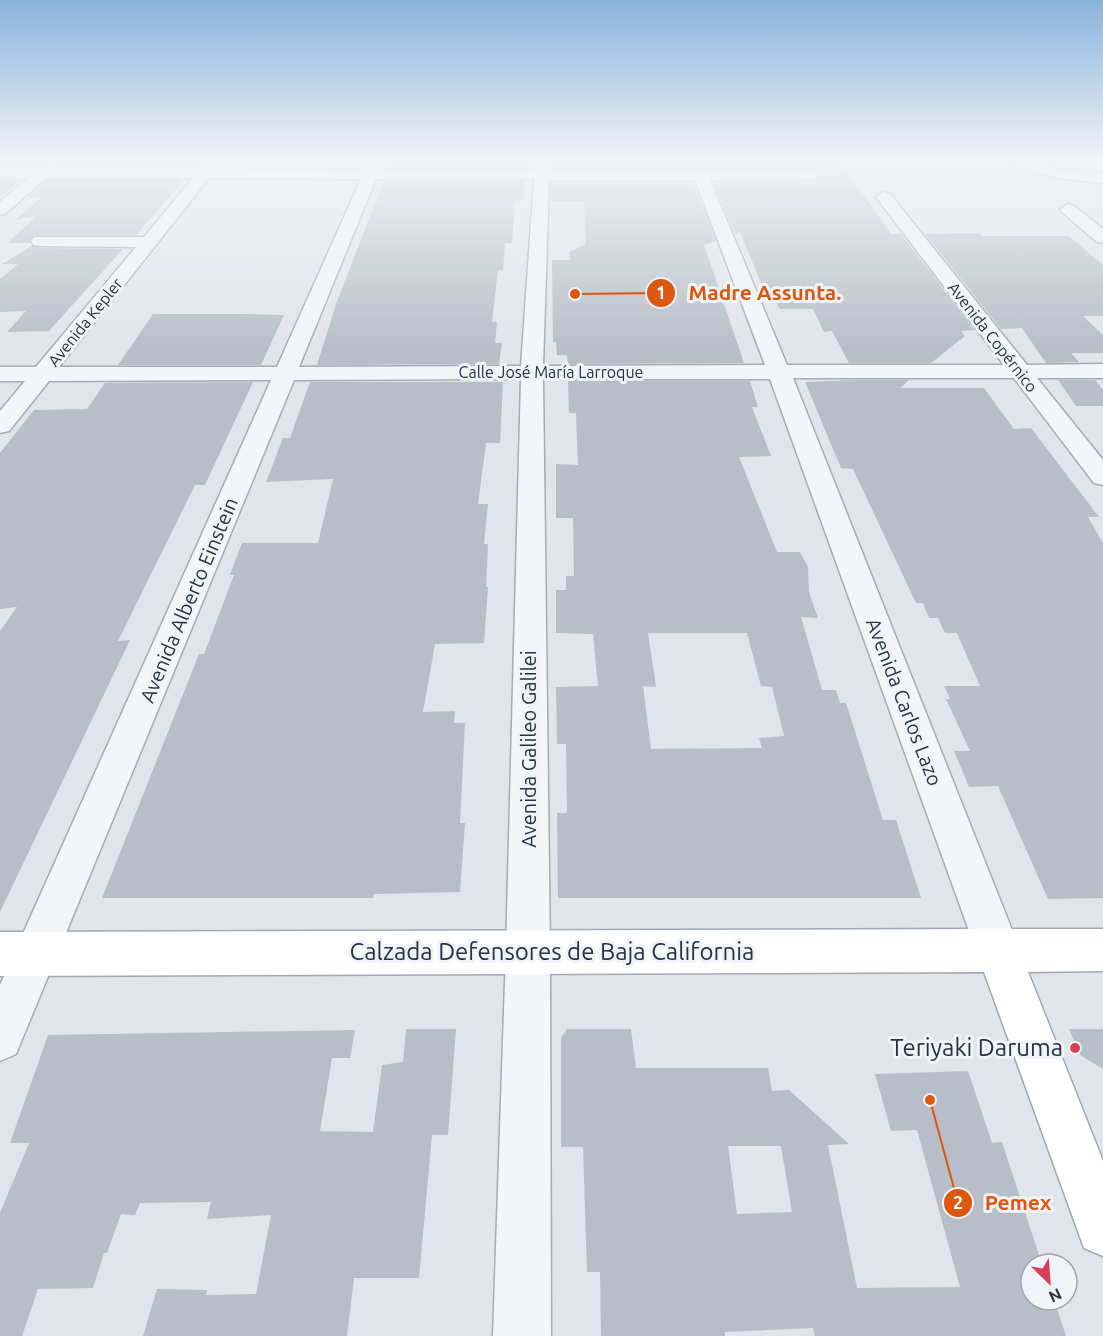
<svg xmlns="http://www.w3.org/2000/svg" width="1103" height="1336" viewBox="0 0 1103 1336" font-family="Ubuntu,sans-serif">
<rect width="100%" height="100%" fill="#e1e4ea"/>
<path fill="#b7bec7" fill-rule="evenodd" d="M 9,162 L 47,162 L 38,167 L 3,167 Z
M 58,162 L 201,162 L 196,167 L 60,167 Z
M 392,162 L 528,162 L 527,168 L 390,168 Z
M 551,162 L 840,162 L 891,234 L 901,234 L 975,330 L 961,331 L 965,336 L 931,363 L 849,363 L 832,331 L 824,332 L 813,309 L 780,309 L 774,300 L 768,300 L 740,232 L 735,234 L 713,182 L 815,181 L 819,175 L 811,170 L 551,169 Z
M 0,179 L 22,180 L 0,197 Z
M 47,180 L 184,180 L 136,235 L 34,235 L 29,243 L 7,243 L 38,215 L 15,220 L 42,197 L 28,197 Z
M 384,181 L 525,181 L 522,201 L 515,201 L 512,243 L 505,243 L 503,271 L 498,270 L 492,322 L 497,322 L 495,343 L 502,343 L 499,364 L 317,365 L 337,301 Z
M 551,182 L 693,182 L 716,241 L 704,245 L 744,363 L 568,364 L 567,355 L 557,355 L 556,342 L 553,342 L 552,260 L 571,260 L 569,252 L 586,244 L 584,202 L 551,201 Z
M 980,233 L 982,236 L 1069,236 L 1103,265 L 1103,316 L 1083,316 L 1103,335 L 1103,353 L 1071,353 L 1079,362 L 1046,363 L 1022,328 L 1001,329 L 925,234 Z
M 32,246 L 40,248 L 123,249 L 49,331 L 7,332 L 26,311 L 0,312 L 0,279 L 18,264 L 2,264 Z
M 153,314 L 243,314 L 284,315 L 261,365 L 118,365 Z
M 858,380 L 909,380 L 900,388 L 984,388 L 1014,429 L 1031,428 L 1099,517 L 1088,517 L 1103,543 L 1103,898 L 1048,899 L 998,786 L 969,787 L 954,751 L 970,751 L 946,699 L 950,699 L 944,686 L 980,686 L 957,633 L 945,633 L 938,618 L 929,618 L 923,603 L 916,603 L 853,469 L 841,468 L 805,382 Z
M 1058,380 L 1095,380 L 1103,390 L 1103,406 L 1076,406 Z
M 568,381 L 750,381 L 758,407 L 752,407 L 771,456 L 739,457 L 777,552 L 800,552 L 808,567 L 809,592 L 818,618 L 801,617 L 822,690 L 836,690 L 840,703 L 846,703 L 883,820 L 896,820 L 921,898 L 558,898 L 557,813 L 567,813 L 566,744 L 557,744 L 556,687 L 598,686 L 593,634 L 556,633 L 556,590 L 566,590 L 566,576 L 574,576 L 573,518 L 556,518 L 556,464 L 578,465 L 576,413 L 569,413 ZM 648,633 L 747,633 L 761,686 L 772,687 L 784,736 L 759,738 L 762,748 L 651,749 L 643,686 L 656,687 Z
M 253,382 L 205,485 L 195,485 L 118,641 L 130,640 L 0,912 L 0,631 L 17,607 L 0,609 L 0,453 L 34,410 L 87,409 L 105,383 Z
M 310,382 L 503,382 L 500,443 L 486,443 L 478,504 L 488,504 L 484,544 L 488,544 L 486,587 L 488,587 L 484,643 L 435,644 L 423,712 L 455,711 L 454,723 L 465,723 L 460,823 L 465,823 L 460,892 L 374,894 L 373,898 L 102,898 L 199,654 L 204,654 L 234,575 L 230,575 L 242,543 L 318,543 L 333,479 L 266,482 L 283,438 L 290,438 Z
M 406,1029 L 456,1029 L 448,1135 L 432,1135 L 419,1278 L 354,1278 L 347,1336 L 143,1336 L 157,1289 L 207,1290 L 206,1295 L 256,1294 L 271,1215 L 207,1219 L 211,1202 L 140,1203 L 135,1215 L 121,1214 L 107,1253 L 104,1253 L 93,1288 L 38,1289 L 22,1336 L 0,1336 L 0,1213 L 29,1143 L 10,1143 L 48,1035 L 355,1030 L 350,1058 L 332,1058 L 320,1131 L 373,1132 L 382,1065 L 403,1062 Z
M 567,1029 L 631,1029 L 636,1068 L 768,1068 L 772,1091 L 789,1090 L 849,1144 L 828,1145 L 857,1288 L 960,1287 L 917,1130 L 891,1131 L 875,1074 L 968,1071 L 992,1143 L 1002,1142 L 1042,1264 L 1031,1264 L 1031,1300 L 1054,1300 L 1066,1336 L 815,1336 L 813,1328 L 725,1332 L 725,1336 L 601,1336 L 600,1272 L 587,1272 L 583,1147 L 561,1147 L 561,1038 ZM 728,1146 L 781,1146 L 792,1212 L 737,1214 Z
M 1069,1029 L 1103,1029 L 1103,1069 L 1080,1055 Z"/>
<g fill="none" stroke-linecap="round" stroke-linejoin="round">
<g stroke="#a6abb4" stroke-width="3">
<path id="minor" d="M 51,162 L 56,163 L 58,166 L 56,169 L 200,169 L 207,162 L 221,162 L 216,169 L 365,170 L 369,162 L 383,162 L 380,170 L 534,170 L 535,162 L 549,162 L 549,171 L 810,172 L 817,176 L 815,179 L 710,180 L 787,365 L 1004,365 L 876,197 L 884,192 L 890,194 L 1027,365 L 1103,364 L 1103,378 L 1037,378 L 1103,460 L 1103,485 L 1094,483 L 1014,378 L 793,378 L 1020,950 L 1013,965 L 998,971 L 983,965 L 976,950 L 770,379 L 543,379 L 550,952 L 551,1336 L 493,1336 L 506,952 L 521,379 L 294,380 L 16,1054 L 0,1061 L 0,985 L 271,380 L 49,381 L 9,431 L 0,433 L 0,411 L 25,381 L 0,381 L 0,367 L 36,367 L 136,247 L 40,246 L 34,245 L 31,241 L 34,237 L 144,237 L 193,178 L 46,178 L 6,213 L 0,215 L 0,202 L 28,178 L 0,177 L 0,169 L 39,169 ZM 209,178 L 361,179 L 277,367 L 59,367 ZM 376,179 L 534,179 L 521,366 L 299,367 ZM 549,180 L 695,180 L 765,365 L 543,366 Z
M 1008,162 L 1030,162 L 1059,170 L 1103,173 L 1103,183 L 1058,178 L 1010,165 Z
M 1068,204 L 1074,206 L 1103,229 L 1103,243 L 1097,242 L 1062,212 L 1060,209 Z"/>
</g>
<g stroke="#9fa9b6" stroke-width="3">
<path id="major" d="M 998,929 L 1103,929 L 1103,971 L 1028,972 L 1103,1161 L 1103,1256 L 1084,1248 L 984,972 L 0,976 L 0,932 Z"/>
</g>
<use href="#minor" fill="#f4f5f8" fill-rule="evenodd"/>
<use href="#major" fill="#fff" fill-rule="evenodd"/>
</g>
<linearGradient id="sky" x2="0" y2="1"><stop stop-color="#89b4dc"/><stop offset="0.46" stop-color="#f2f3f6"/><stop offset="1" stop-color="#f2f3f6" stop-opacity="0"/></linearGradient>
<rect width="1103" height="349" fill="url(#sky)"/>
<circle fill="#d44159" stroke="#f0f3f7" stroke-width="2" cx="1075" cy="1048" r="6"/>
<g text-anchor="middle" stroke-width="6" stroke-linejoin="round" paint-order="stroke">
<g font-size="16" fill="#283242" stroke="#f0f3f7">
<text transform="translate(85 322) rotate(-51)" y="6">Avenida Kepler</text>
<text transform="translate(993 337) rotate(52)" y="6">Avenida Copérnico</text>
<text x="551" y="378">Calle José María Larroque</text>
</g>
<g font-size="20" fill="#283242" stroke="#f0f3f7">
<text transform="translate(189 600) rotate(-67)" y="7">Avenida Alberto Einstein</text>
<text transform="translate(904 702) rotate(69)" y="7">Avenida Carlos Lazo</text>
<text transform="translate(529 749) rotate(-90)" y="7">Avenida Galileo Galilei</text>
</g>
<g font-size="24" fill="#283242" stroke="#f0f3f7">
<text x="552" y="960">Calzada Defensores de Baja California</text>
</g>
<g font-size="24" fill="#283242" stroke="#f0f3f7" text-anchor="end">
<text x="1063" y="1056">Teriyaki Daruma</text>
</g>
</g>
<path fill="none" stroke="#de570f" stroke-width="2" d="M575 294L661 293M930 1100L958 1203"/>
<g fill="#de570f" stroke="#f0f3f7" stroke-width="2">
<circle cx="575" cy="294" r="6"/>
<circle cx="930" cy="1100" r="6"/>
<circle cx="661" cy="293" r="15"/>
<circle cx="958" cy="1203" r="15"/>
</g>
<g font-size="18" text-anchor="middle" font-weight="bold" fill="#fff">
<text x="661" y="299">1</text>
<text x="958" y="1209">2</text>
</g>
<g font-size="21" text-anchor="middle" font-weight="bold" fill="#de570f" stroke="#f0f3f7" stroke-width="6" stroke-linejoin="round" paint-order="stroke">
<text x="765" y="300">Madre Assunta.</text>
<text x="1018" y="1210">Pemex</text>
</g>
<g transform="translate(1049 1282) rotate(155)"><circle r="28" fill="#f0f3f7" stroke="#a0a6af" stroke-width="1.5"/>
<path d="M0-4.5L10 22L0 15L-10 22Z" fill="#d44159"/>
<text y="-9" font-size="16" font-weight="bold" text-anchor="middle" fill="#283242">N</text>
</g>
</svg>
